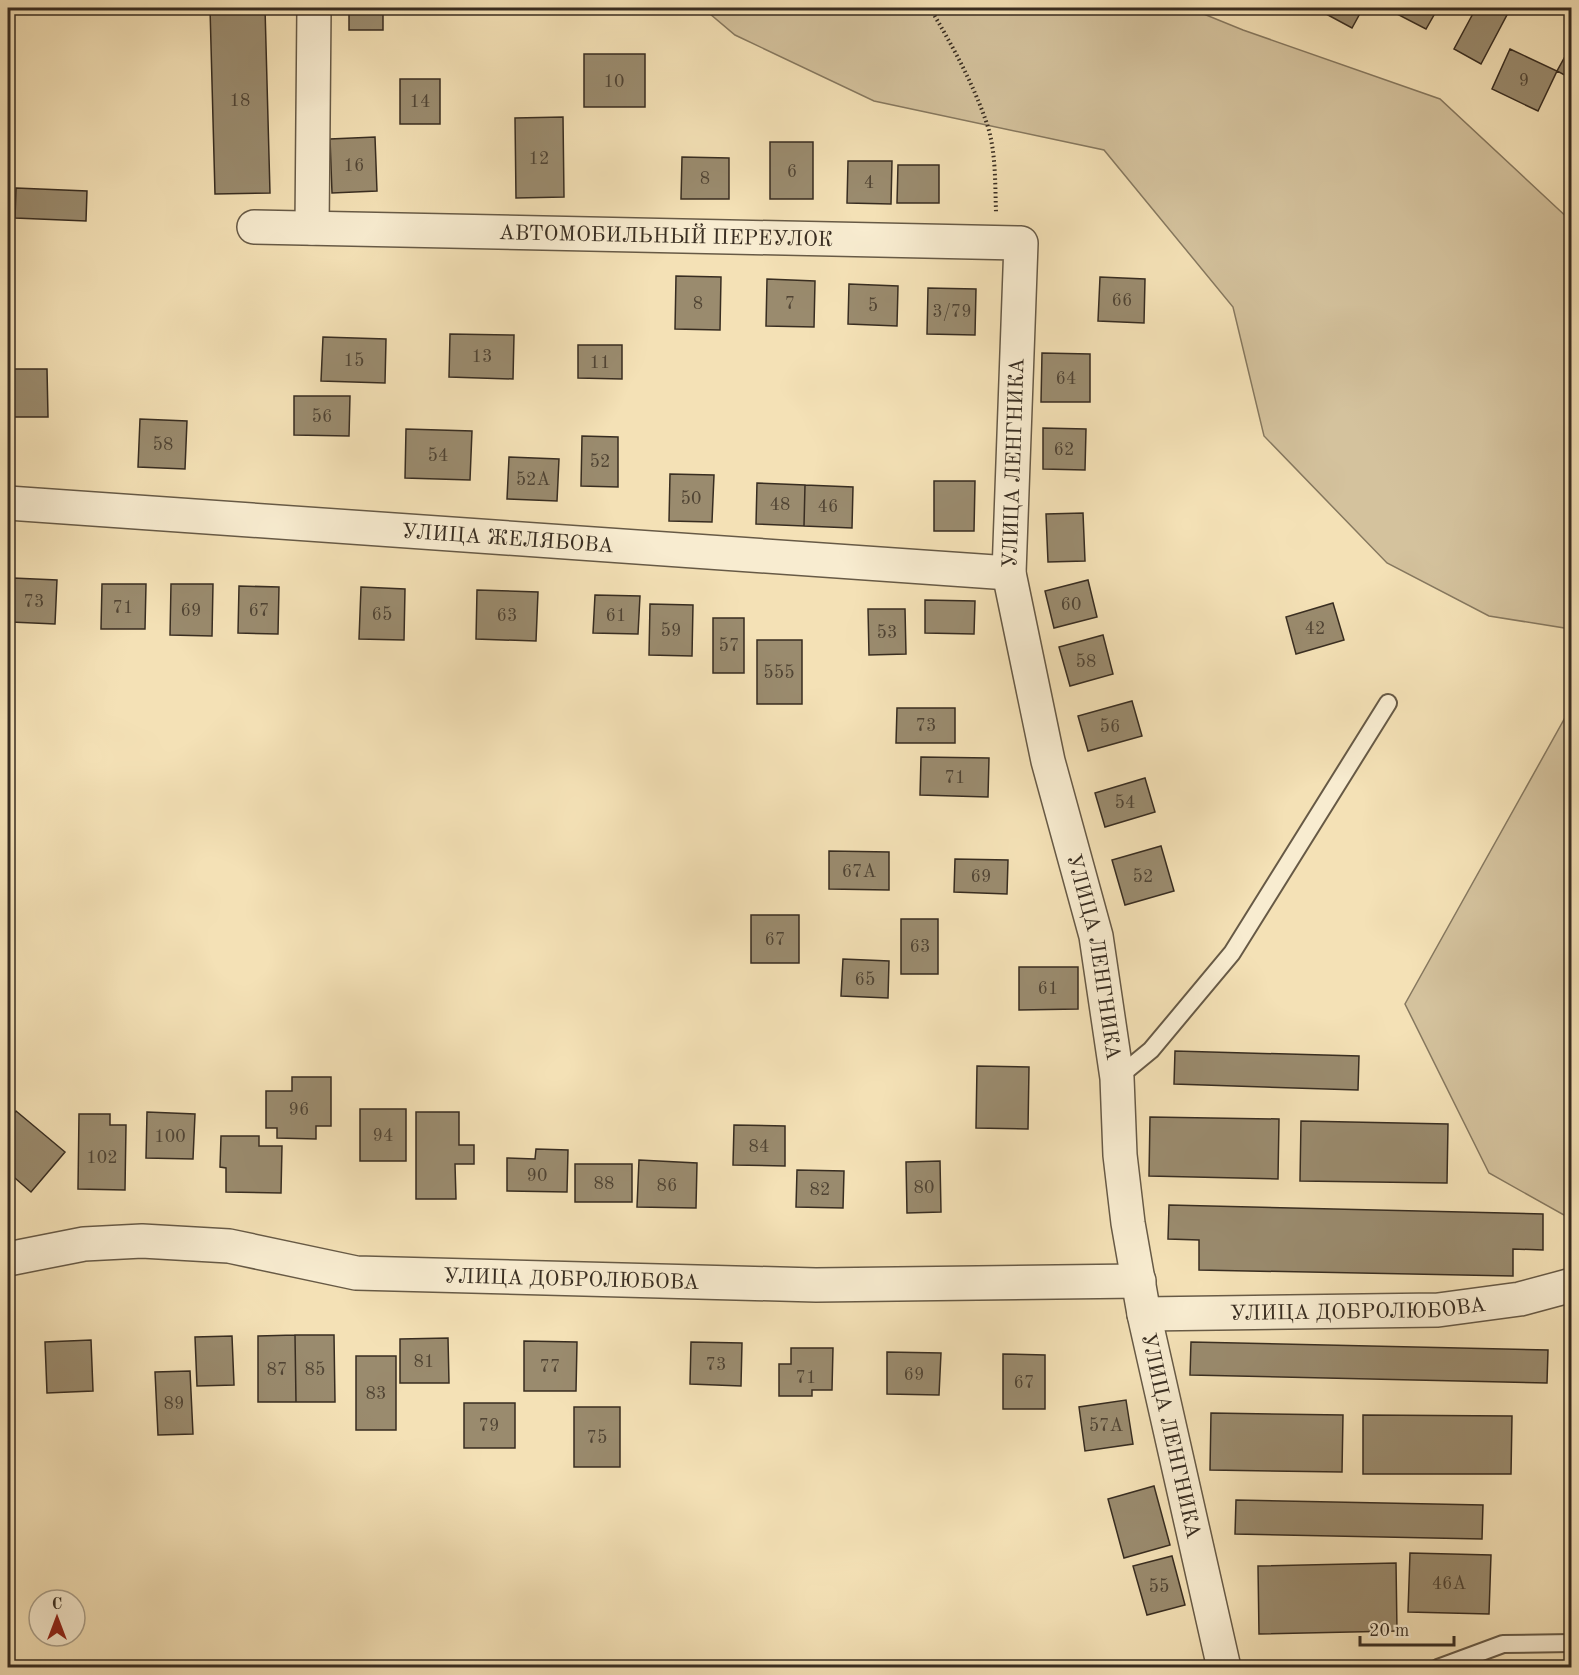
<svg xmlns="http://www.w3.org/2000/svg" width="1579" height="1675" viewBox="0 0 1579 1675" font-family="'Old Standard TT',serif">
<rect width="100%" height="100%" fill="#f4e1b6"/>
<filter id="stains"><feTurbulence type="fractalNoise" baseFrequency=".00333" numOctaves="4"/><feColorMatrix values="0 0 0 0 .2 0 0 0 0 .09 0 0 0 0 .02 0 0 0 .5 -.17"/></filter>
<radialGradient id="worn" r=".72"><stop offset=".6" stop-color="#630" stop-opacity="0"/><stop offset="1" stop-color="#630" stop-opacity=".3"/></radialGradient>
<path fill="#d4c29d" stroke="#86785f" stroke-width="1.5" d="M 703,8 L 1189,8 L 1243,30 L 1440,99 L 1571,221 L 1571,629 L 1489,616 L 1387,563 L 1264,436 L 1233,307 L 1104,150 L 874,101 L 735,35 Z
M 1571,707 L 1571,1219 L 1489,1173 L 1405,1004 Z"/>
<path fill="#9a8b6e" stroke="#382d21" stroke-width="1.5" d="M 17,8 L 171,8 L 171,10 L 17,10 Z
M 210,8 L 265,8 L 270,193 L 215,194 Z
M 349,8 L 383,8 L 383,30 L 349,30 Z
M 1315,8 L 1363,8 L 1352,28 Z
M 1398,8 L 1438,8 L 1426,29 L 1395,13 Z
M 1476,8 L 1502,8 L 1509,11 L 1481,64 L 1454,49 Z
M 1572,44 L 1572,79 L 1557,71 Z
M 1510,49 L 1557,71 L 1538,111 L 1492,89 Z
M 584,54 L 645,54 L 645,107 L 584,107 Z
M 400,79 L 440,79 L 440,124 L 400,124 Z
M 563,117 L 564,197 L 516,198 L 515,118 Z
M 375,137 L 377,191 L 332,193 L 330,139 Z
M 770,142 L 813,142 L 813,199 L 770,199 Z
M 682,157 L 729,158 L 729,199 L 681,199 Z
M 848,161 L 892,161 L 891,204 L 847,203 Z
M 898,165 L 939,165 L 939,203 L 897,203 Z
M 16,188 L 87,191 L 86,221 L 15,218 Z
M 676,276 L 721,277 L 720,330 L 675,329 Z
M 1100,277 L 1145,279 L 1144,323 L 1098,321 Z
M 767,279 L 815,281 L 814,327 L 766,326 Z
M 849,284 L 898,286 L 897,326 L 848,324 Z
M 928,288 L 976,289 L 975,335 L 927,334 Z
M 450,334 L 514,335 L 513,379 L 449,377 Z
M 323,337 L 386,339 L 385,383 L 321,381 Z
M 578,345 L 622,345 L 622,379 L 578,378 Z
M 1042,353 L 1090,354 L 1090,402 L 1041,402 Z
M 8,369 L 47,369 L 48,417 L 8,417 Z
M 294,396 L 350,396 L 349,436 L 294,435 Z
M 140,419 L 187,421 L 185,469 L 138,467 Z
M 1043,428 L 1086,429 L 1085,470 L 1043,469 Z
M 406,429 L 472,431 L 470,480 L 405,478 Z
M 582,436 L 618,437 L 618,487 L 581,486 Z
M 509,457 L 559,459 L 557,501 L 507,499 Z
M 670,474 L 714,475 L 712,522 L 669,521 Z
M 934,481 L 975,481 L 974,531 L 934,531 Z
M 757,483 L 805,485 L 804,526 L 756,524 Z
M 805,485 L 853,487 L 852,528 L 804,526 Z
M 1083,513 L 1085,561 L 1048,562 L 1046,514 Z
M 13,578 L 57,580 L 55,624 L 11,622 Z
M 1088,580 L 1097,617 L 1054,628 L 1045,591 Z
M 102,584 L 146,584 L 145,629 L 101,629 Z
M 171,584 L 213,584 L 212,636 L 170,635 Z
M 239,586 L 279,587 L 278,634 L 238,633 Z
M 361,587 L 405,589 L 404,640 L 359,639 Z
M 477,590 L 538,592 L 536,641 L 476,639 Z
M 595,595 L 640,596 L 638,634 L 593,633 Z
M 925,600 L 975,601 L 974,634 L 925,633 Z
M 1333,603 L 1344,640 L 1296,654 L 1286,617 Z
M 650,604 L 693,605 L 692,656 L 649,655 Z
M 868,609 L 905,609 L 906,654 L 869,655 Z
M 713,618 L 744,618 L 744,673 L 713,673 Z
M 1103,635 L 1113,674 L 1070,686 L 1059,647 Z
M 757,640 L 802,640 L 802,704 L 757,704 Z
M 1132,701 L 1142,736 L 1088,751 L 1078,716 Z
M 897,708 L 955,708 L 955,743 L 896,743 Z
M 921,757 L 989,758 L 988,797 L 920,795 Z
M 1145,778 L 1155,812 L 1105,827 L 1095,793 Z
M 1161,846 L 1174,891 L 1125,905 L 1112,860 Z
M 829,851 L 889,852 L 889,890 L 829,889 Z
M 955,859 L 1008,860 L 1007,894 L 954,892 Z
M 751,915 L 799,915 L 799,963 L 751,963 Z
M 901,919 L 938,919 L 938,974 L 901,974 Z
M 843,959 L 889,961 L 888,998 L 841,996 Z
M 1019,967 L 1078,967 L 1078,1009 L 1019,1010 Z
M 1175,1051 L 1359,1056 L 1358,1090 L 1174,1084 Z
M 977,1066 L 1029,1067 L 1028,1129 L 976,1128 Z
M 292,1077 L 331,1077 L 331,1126 L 316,1126 L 316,1139 L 277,1138 L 277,1128 L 266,1128 L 266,1091 L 292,1091 Z
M 360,1109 L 406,1109 L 406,1161 L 360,1161 Z
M 16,1111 L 65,1152 L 31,1192 L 8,1172 L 8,1121 Z
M 147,1112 L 195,1114 L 193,1159 L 146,1158 Z
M 416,1112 L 459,1112 L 459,1145 L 474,1145 L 474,1164 L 455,1164 L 456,1199 L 416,1199 Z
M 79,1114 L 110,1114 L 110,1125 L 126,1125 L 125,1190 L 78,1189 Z
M 1150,1117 L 1279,1119 L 1278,1179 L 1149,1176 Z
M 1301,1121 L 1448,1124 L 1447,1183 L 1300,1181 Z
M 734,1125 L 785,1126 L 785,1166 L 733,1165 Z
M 221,1136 L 259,1136 L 259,1146 L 282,1146 L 281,1193 L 226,1192 L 226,1168 L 220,1167 Z
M 536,1149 L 568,1150 L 567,1192 L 507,1191 L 507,1158 L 535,1159 Z
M 639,1160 L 697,1163 L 696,1208 L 637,1207 Z
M 940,1161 L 941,1212 L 907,1213 L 906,1162 Z
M 575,1164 L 632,1164 L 632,1202 L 575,1202 Z
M 797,1170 L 844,1171 L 843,1208 L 796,1207 Z
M 1169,1205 L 1543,1214 L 1543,1250 L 1513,1249 L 1513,1276 L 1199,1270 L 1199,1240 L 1168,1239 Z
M 295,1335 L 296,1402 L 258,1402 L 258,1336 Z
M 295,1335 L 334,1335 L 335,1402 L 296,1402 Z
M 232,1336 L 234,1385 L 197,1386 L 195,1337 Z
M 448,1338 L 449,1383 L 400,1383 L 400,1339 Z
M 91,1340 L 93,1391 L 47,1393 L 45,1342 Z
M 524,1341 L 577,1342 L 576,1391 L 524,1391 Z
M 691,1342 L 742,1343 L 741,1386 L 690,1384 Z
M 1191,1342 L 1548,1350 L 1547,1383 L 1190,1375 Z
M 791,1348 L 833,1348 L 832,1390 L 812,1390 L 812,1396 L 779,1396 L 779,1364 L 791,1364 Z
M 887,1352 L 941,1353 L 939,1395 L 887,1394 Z
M 1003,1354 L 1045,1355 L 1045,1409 L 1003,1409 Z
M 356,1356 L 396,1356 L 396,1430 L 356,1430 Z
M 190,1371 L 193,1434 L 158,1435 L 155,1372 Z
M 1126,1400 L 1133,1444 L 1085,1451 L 1079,1407 Z
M 464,1403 L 515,1403 L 515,1448 L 464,1448 Z
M 574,1407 L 620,1407 L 620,1467 L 574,1467 Z
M 1211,1413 L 1343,1415 L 1342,1472 L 1210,1470 Z
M 1363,1415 L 1512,1416 L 1511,1474 L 1363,1474 Z
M 1154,1486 L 1170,1545 L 1124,1558 L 1108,1499 Z
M 1236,1500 L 1483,1505 L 1482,1539 L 1235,1534 Z
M 1410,1553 L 1491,1555 L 1489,1614 L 1408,1612 Z
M 1172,1556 L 1185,1605 L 1147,1615 L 1133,1566 Z
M 1396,1563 L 1397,1631 L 1259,1634 L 1258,1566 Z
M 1558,1661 L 1572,1661 L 1572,1668 L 1558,1668 Z"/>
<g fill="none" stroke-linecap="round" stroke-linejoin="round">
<g stroke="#675a46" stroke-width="20">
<path id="lane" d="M 1117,1078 L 1151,1050 L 1232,953 L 1388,703
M 1438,1668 L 1503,1644 L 1572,1643"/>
</g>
<g stroke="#675a46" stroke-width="36">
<g id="street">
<path id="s1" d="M 254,227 L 1021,243 L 1009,573 L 1048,761 L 1096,936 L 1117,1078 L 1120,1155 L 1128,1223 L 1144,1314 L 1224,1668"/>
<path d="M 312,228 L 314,8"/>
<path id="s2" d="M 8,503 L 1009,573"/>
<path id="s3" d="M 8,1259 L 84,1244 L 142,1241 L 229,1246 L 356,1273 L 816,1285 L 1139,1281"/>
<path id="s4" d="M 1144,1314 L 1438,1310 L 1520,1299 L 1572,1285"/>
</g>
</g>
<path stroke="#382d21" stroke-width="4" stroke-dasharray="1.5 3" stroke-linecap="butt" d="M 930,8 C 952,45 973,83 987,124 C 996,151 995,183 996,212"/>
<use href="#lane" stroke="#f8ecd0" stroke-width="16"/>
<use href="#street" stroke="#f8ecd0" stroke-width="33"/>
</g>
<g text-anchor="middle" stroke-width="6" stroke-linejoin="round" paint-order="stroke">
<g font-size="18" fill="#504434">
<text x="1524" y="86">9</text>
<text x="614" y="87">10</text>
<text x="240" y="106">18</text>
<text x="420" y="107">14</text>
<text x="539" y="164">12</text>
<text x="354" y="171">16</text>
<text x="792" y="177">6</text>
<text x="705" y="184">8</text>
<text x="869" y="188">4</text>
<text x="1122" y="306">66</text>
<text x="698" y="309">8</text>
<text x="790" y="309">7</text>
<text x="873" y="311">5</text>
<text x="952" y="317">3/79</text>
<text x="482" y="362">13</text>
<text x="354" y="366">15</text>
<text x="600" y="368">11</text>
<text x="1066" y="384">64</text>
<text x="322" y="422">56</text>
<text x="163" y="450">58</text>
<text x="1064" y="455">62</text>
<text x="438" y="461">54</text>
<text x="600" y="467">52</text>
<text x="533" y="485">52А</text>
<text x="691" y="504">50</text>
<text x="780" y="510">48</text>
<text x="828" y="512">46</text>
<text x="34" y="607">73</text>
<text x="1071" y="610">60</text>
<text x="123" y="613">71</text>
<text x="191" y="616">69</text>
<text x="259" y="616">67</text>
<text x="382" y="620">65</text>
<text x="507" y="621">63</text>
<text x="616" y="621">61</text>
<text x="1315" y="634">42</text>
<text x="671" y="636">59</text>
<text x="887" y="638">53</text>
<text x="729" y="651">57</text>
<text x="1086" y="667">58</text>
<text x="779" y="678">555</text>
<text x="926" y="731">73</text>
<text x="1110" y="732">56</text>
<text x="955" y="783">71</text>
<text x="1125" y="808">54</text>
<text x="859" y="877">67А</text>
<text x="981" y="882">69</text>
<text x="1143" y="882">52</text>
<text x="775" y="945">67</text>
<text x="920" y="952">63</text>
<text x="865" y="985">65</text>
<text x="1048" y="994">61</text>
<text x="299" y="1115">96</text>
<text x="383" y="1141">94</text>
<text x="170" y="1142">100</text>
<text x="759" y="1152">84</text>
<text x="102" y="1163">102</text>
<text x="537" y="1181">90</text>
<text x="604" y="1189">88</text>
<text x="667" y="1191">86</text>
<text x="924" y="1193">80</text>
<text x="820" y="1195">82</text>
<text x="424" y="1367">81</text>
<text x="716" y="1370">73</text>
<text x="550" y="1372">77</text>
<text x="277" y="1375">87</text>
<text x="315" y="1375">85</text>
<text x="914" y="1380">69</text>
<text x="806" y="1383">71</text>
<text x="1024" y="1388">67</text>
<text x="376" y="1399">83</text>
<text x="174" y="1409">89</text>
<text x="489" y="1431">79</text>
<text x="1106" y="1431">57А</text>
<text x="597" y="1443">75</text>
<text x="1449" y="1589">46А</text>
<text x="1159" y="1592">55</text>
</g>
<g font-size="21" fill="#382d21" stroke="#f8ecd0">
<text dy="7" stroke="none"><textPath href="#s1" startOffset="412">АВТОМОБИЛЬНЫЙ ПЕРЕУЛОК</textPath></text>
<text transform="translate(1013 463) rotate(-88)" y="7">УЛИЦА ЛЕНГНИКА</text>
<text dy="7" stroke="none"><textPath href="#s2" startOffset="501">УЛИЦА ЖЕЛЯБОВА</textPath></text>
<text dy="7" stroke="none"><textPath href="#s1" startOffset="1491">УЛИЦА ЛЕНГНИКА</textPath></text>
<text dy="7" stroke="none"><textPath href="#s3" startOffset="568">УЛИЦА ДОБРОЛЮБОВА</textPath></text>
<text dy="7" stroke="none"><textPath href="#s4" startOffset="214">УЛИЦА ДОБРОЛЮБОВА</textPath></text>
<text dy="7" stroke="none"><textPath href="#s1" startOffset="1977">УЛИЦА ЛЕНГНИКА</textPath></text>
</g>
</g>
<rect width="1579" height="1675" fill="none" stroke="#f4e1b6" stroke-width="30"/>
<rect x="9" y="9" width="1561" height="1657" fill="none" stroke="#382d21" stroke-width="3"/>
<rect x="15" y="15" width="1549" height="1645" fill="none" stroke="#382d21" stroke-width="1.5"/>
<g transform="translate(57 1618)"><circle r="28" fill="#f8ecd0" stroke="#aba08a" stroke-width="1.5"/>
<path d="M0-4.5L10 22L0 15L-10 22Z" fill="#8f2418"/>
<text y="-9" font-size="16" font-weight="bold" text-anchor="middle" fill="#382d21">С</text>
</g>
<path d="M1360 1636v9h94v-9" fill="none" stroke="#382d21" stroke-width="3"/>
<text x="1369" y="1636" font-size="18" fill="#382d21" stroke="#f8ecd0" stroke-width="4.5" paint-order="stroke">20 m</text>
<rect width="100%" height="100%" filter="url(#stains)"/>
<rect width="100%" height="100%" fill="url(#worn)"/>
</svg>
